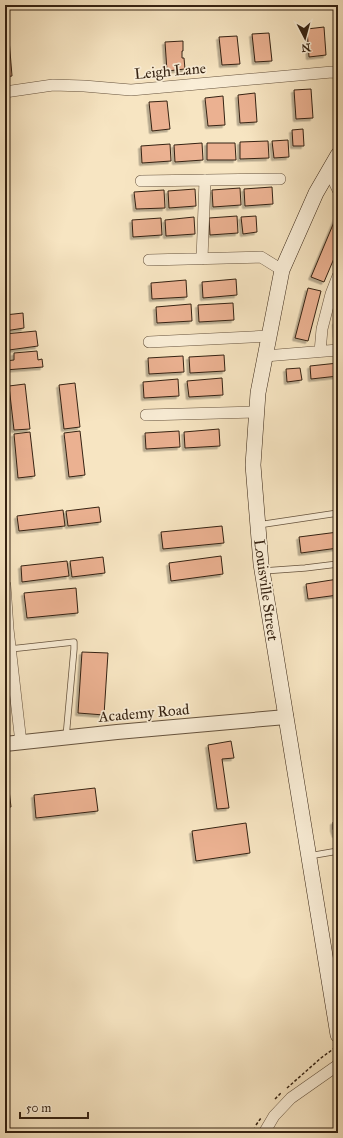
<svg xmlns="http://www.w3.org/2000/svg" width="343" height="1138" viewBox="0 0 343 1138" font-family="'IM FELL Great Primer',serif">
<defs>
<filter id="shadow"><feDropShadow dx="-2.5" dy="2.5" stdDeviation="0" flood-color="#0004"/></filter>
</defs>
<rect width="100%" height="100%" fill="#f7e5c2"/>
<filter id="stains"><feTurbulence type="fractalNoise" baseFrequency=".005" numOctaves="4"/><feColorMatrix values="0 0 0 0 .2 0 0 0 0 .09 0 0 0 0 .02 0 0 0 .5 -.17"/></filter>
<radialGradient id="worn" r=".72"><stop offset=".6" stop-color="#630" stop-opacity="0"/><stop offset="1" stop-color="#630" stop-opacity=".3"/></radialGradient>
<path fill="#ebb191" stroke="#352212" filter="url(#shadow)" d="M 324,27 L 326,55 L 309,57 L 307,29 Z
M 269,33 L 272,61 L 255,62 L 252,34 Z
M 237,36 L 240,64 L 222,65 L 219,37 Z
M 5,39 L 9,39 L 12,76 L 5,77 Z
M 183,41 L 183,51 L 182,51 L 182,58 L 184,58 L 185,69 L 167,71 L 165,42 Z
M 311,89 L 313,118 L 296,119 L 294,90 Z
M 255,93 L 257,122 L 240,123 L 238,95 Z
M 223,96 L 225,125 L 208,126 L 205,98 Z
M 167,101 L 170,129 L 152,131 L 149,102 Z
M 303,129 L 304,146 L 293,146 L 292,130 Z
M 288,140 L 289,157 L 274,158 L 272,141 Z
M 268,141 L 269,158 L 240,159 L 240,142 Z
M 202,143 L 203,160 L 175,162 L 174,145 Z
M 207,143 L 235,143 L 236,160 L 207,160 Z
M 170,144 L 171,161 L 142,163 L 141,146 Z
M 272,187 L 273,204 L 245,206 L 244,189 Z
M 240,188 L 241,205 L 213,207 L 212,190 Z
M 195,189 L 196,206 L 169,208 L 168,191 Z
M 164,190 L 165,208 L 136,209 L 134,192 Z
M 337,215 L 338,216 L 338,249 L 324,282 L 311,277 Z
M 237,216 L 238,233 L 210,235 L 209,218 Z
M 256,216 L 257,232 L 243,234 L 241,217 Z
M 194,217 L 195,234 L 166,236 L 165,220 Z
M 161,218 L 162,235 L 133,237 L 132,220 Z
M 236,279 L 237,295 L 203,298 L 202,282 Z
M 186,280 L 187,297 L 152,299 L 151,283 Z
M 308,288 L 321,291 L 308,341 L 295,338 Z
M 233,303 L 234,320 L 199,322 L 198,305 Z
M 191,304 L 192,321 L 157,323 L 156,307 Z
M 23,313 L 24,328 L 5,331 L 5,315 Z
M 338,321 L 338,335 L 336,335 L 335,322 Z
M 36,331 L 38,346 L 9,350 L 9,344 L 5,344 L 5,334 Z
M 37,351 L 38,360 L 42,359 L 43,367 L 5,370 L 5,361 L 14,360 L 14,353 Z
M 224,355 L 225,371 L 190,373 L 189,357 Z
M 183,356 L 184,372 L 149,374 L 148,358 Z
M 338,363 L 338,376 L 311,379 L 310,366 Z
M 300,368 L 302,380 L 287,382 L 286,369 Z
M 222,378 L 223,395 L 189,397 L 187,381 Z
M 178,379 L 179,396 L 144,398 L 143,382 Z
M 75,383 L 80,427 L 64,429 L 59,385 Z
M 25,384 L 30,429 L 14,430 L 9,386 Z
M 219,429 L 220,446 L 185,448 L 184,432 Z
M 80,431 L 85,475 L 69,477 L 64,433 Z
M 179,431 L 180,447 L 146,449 L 145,433 Z
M 30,432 L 35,476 L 18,478 L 14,434 Z
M 99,507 L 101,522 L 68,526 L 66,511 Z
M 63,510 L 65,526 L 19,531 L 17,516 Z
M 222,526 L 224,543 L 163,549 L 161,532 Z
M 338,532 L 338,548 L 301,553 L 299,537 Z
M 221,556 L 223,574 L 171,581 L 169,563 Z
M 103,557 L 105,573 L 72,577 L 70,561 Z
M 67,561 L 69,576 L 22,582 L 21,566 Z
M 338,579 L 338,595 L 308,599 L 306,584 Z
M 76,588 L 78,613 L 27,618 L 24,593 Z
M 82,652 L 108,653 L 104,715 L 78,713 Z
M 231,741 L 234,758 L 222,759 L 229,808 L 217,809 L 208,745 Z
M 8,781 L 11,807 L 5,807 L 5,782 Z
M 95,788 L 98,811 L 36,818 L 34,795 Z
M 338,821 L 338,835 L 335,835 L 333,829 L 333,822 Z
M 246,823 L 250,853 L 196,861 L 192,831 Z"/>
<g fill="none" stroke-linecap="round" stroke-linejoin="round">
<g stroke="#66533e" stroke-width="7">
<path id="service" d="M 258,525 L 338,513
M 263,571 L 305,568 L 338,564
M 10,649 L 74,642 L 74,649 L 66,737
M 309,856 L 338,851"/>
</g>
<g stroke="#66533e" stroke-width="12">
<path id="minor" d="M 5,92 L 53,85 L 84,86 L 131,90 L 332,72 L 338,73
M 329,171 L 338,190
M 141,181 L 280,179
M 202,259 L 205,180
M 149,260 L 261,257 L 282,270
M 149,342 L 269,336
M 320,352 L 322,329 L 331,294 L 338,276
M 265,356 L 338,350
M 146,415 L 256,412
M 5,585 L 8,629 L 21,743
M 264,1133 L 274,1116 L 291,1098 L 338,1065"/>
</g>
<g stroke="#66533e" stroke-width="16">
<path id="tertiary" d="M 5,744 L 117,732 L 286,717"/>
</g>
<g stroke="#352212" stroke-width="16">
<path id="secondary" d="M 338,155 L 316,193 L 282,270 L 258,393 L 253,465 L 261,564 L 338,1035"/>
</g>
<path stroke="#352212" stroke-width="1.5" stroke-dasharray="3 2" stroke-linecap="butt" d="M 287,1088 L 321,1058 L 336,1047
M 275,1099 L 282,1092
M 256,1125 L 261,1118
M 252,1133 L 255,1128"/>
<use href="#service" stroke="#faeed7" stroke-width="5.5"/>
<use href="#minor" stroke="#faeed7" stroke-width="11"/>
<use href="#tertiary" stroke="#faeed7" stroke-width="14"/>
<use href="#secondary" stroke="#faeed7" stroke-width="15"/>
</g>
<g text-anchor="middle" stroke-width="3.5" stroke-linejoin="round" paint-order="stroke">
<g font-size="15" fill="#352212" stroke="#faeed7">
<text transform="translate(170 71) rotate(-5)" y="5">Leigh Lane</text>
<text transform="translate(266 590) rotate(82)" y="5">Louisville Street</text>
<text transform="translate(144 713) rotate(-5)" y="5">Academy Road</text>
</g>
</g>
<rect width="343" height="1138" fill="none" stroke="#f7e5c2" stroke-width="20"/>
<rect x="6" y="6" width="331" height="1126" fill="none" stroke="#352212" stroke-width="2"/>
<rect x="10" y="10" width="323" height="1118" fill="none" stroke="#352212"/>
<g transform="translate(305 38) rotate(174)" stroke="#faeed7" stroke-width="3" paint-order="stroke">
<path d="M0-3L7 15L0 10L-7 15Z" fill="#352212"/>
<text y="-6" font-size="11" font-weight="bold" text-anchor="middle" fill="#352212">N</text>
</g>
<path d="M20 1112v6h68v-6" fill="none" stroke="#352212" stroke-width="2"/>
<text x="26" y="1112" font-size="12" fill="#352212" stroke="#faeed7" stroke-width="3" paint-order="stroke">50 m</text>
<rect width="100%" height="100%" filter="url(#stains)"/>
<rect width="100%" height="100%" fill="url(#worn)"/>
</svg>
